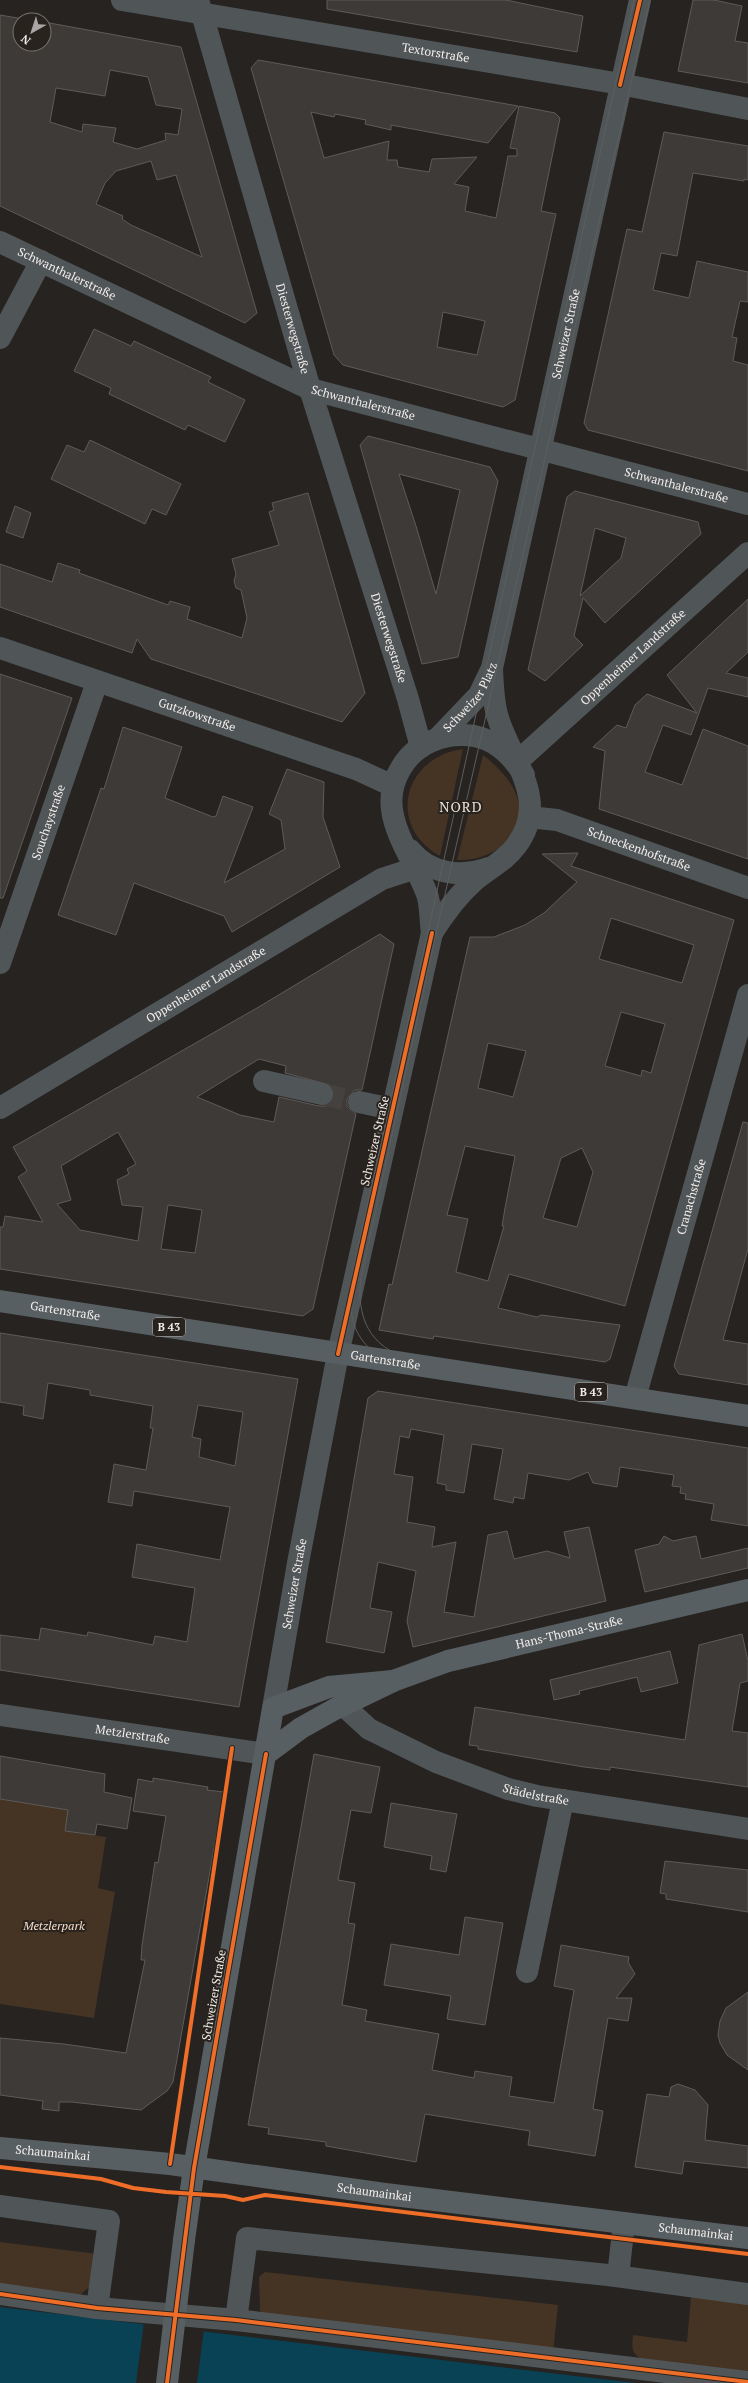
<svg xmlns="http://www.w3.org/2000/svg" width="748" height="2383" viewBox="0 0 748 2383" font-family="'PT Serif',serif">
<rect width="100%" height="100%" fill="#262321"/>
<path fill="#453323" d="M 463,749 L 440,856 C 386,826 403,757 463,749 Z
M 483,755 C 497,766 513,781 518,800 C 529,836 490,862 457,860 Z
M 0,1799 L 68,1810 L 65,1831 L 106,1837 L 98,1888 L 115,1892 L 94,2018 L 0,2004 Z
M 0,2242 L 98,2254 L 95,2282 L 80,2295 L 0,2285 Z
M 265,2272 L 558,2305 L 553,2353 L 278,2321 L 260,2311 L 259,2277 Z
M 691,2297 L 748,2304 L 748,2375 L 649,2364 C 633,2354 631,2354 633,2335 L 687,2342 Z"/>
<path fill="#094254" d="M 0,2307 L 584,2377 L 636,2383 L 0,2383 Z"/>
<path fill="#262321" d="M 144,2322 L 204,2329 L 197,2383 L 136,2383 Z"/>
<path fill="#3d3a38" stroke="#5e5b59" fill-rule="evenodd" d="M 327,0 L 506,0 L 583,16 L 577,52 L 327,9 Z
M 693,0 L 714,0 L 742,6 L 735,41 L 748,43 L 748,83 L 678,71 Z
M 0,15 L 29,20 L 20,20 L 20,44 L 44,44 L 44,22 L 181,47 L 257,313 L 245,323 L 0,206 ZM 110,70 L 148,77 L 156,105 L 182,109 L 178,135 L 165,133 L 166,140 L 137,149 L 113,142 L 116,128 L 83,124 L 82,132 L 50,122 L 56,88 L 105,96 ZM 151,161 L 157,180 L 176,175 L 202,257 L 131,225 L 122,219 L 123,216 L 96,204 L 105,183 L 116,171 Z
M 258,60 L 518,106 L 488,143 L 391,125 L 391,130 L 365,124 L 366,120 L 335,114 L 334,117 L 311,112 L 324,158 L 389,141 L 387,160 L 397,160 L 398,167 L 429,172 L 432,159 L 477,157 L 454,184 L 469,187 L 465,211 L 496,218 L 508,156 L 517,156 L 517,149 L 510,148 L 519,106 L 555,113 L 560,118 L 541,211 L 556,214 L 515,400 L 503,407 L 343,365 L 334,355 L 251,68 ZM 443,312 L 485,321 L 477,355 L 437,347 Z
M 664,132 L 748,146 L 748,180 L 744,179 L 744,181 L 693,173 L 677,256 L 661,253 L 653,290 L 689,298 L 697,261 L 748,272 L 748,302 L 740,301 L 732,337 L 737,338 L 733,361 L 748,365 L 748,471 L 588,430 L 584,423 L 627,229 L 642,232 Z
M 94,329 L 131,346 L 134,341 L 211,377 L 208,382 L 245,400 L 225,442 L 188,425 L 185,430 L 109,394 L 111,388 L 74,371 Z
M 368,436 L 490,467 L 498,481 L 458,657 L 422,664 L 360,445 ZM 399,474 L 460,490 L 436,594 L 416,526 Z
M 90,440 L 181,484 L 166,515 L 152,509 L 145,524 L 51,479 L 67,445 L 84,452 Z
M 575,491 L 698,522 L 701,534 L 605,623 L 583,598 L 574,636 L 583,645 L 545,681 L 528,670 L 567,497 ZM 595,528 L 626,538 L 621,558 L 580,596 Z
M 308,493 L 365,693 L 342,722 L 151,659 L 137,639 L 132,653 L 0,607 L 0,564 L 52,582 L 58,563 L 80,570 L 79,573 L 168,605 L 170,601 L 190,607 L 187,619 L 242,638 L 247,618 L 241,590 L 236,588 L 234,581 L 236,574 L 232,559 L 279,545 L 269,512 L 274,510 L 272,503 Z
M 15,506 L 31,513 L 23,538 L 6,532 Z
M 748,599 L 748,652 L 726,673 L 748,678 L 748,697 L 708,688 L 691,735 L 663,725 L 645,772 L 682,785 L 703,729 L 748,746 L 748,859 L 599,809 L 605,751 L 593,747 L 617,725 L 626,728 L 635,705 L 647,694 L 697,713 L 667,675 Z
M 0,674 L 72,698 L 3,898 L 0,898 Z
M 123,727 L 182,747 L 165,798 L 213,817 L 216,816 L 223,796 L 253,807 L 224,883 L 285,849 L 281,820 L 269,814 L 287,769 L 324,782 L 323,817 L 340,867 L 232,932 L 224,916 L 134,883 L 116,935 L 58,915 L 101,788 L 104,789 Z
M 578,853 L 571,866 L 734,920 L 625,1306 L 509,1274 L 498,1308 L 537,1317 L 541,1315 L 620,1325 L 610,1359 L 605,1362 L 434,1336 L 433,1339 L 379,1330 L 389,1284 L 392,1285 L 470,937 L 494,937 L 525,925 L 544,913 L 577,882 L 542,854 ZM 611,918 L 694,945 L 682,983 L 599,959 ZM 621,1012 L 665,1024 L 651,1073 L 642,1070 L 641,1076 L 605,1066 ZM 488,1043 L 526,1051 L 513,1097 L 478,1088 ZM 465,1146 L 515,1156 L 505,1208 L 502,1226 L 504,1226 L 488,1281 L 456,1272 L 468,1219 L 447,1215 ZM 582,1148 L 593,1172 L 577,1227 L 543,1218 L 561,1158 Z
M 380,934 L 394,944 L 362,1090 L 355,1090 L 347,1099 L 347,1106 L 356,1114 L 313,1309 L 303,1316 L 0,1269 L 0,1227 L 3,1227 L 5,1216 L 43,1222 L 18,1177 L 27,1171 L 13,1147 L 257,1008 ZM 259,1059 L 286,1066 L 285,1073 L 330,1085 L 334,1091 L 331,1102 L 326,1106 L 319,1106 L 279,1097 L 274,1122 L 240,1115 L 197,1097 ZM 118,1132 L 136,1164 L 127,1169 L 129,1174 L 117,1180 L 122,1205 L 143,1207 L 138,1241 L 80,1230 L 57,1204 L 71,1200 L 61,1166 ZM 168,1205 L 202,1210 L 195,1253 L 161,1249 Z
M 743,1122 L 748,1123 L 748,1249 L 723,1340 L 748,1344 L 748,1385 L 679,1374 L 674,1366 Z
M 0,1333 L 298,1379 L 239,1707 L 0,1670 L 0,1635 L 39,1640 L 41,1628 L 87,1636 L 88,1632 L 153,1645 L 155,1636 L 187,1642 L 195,1588 L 132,1577 L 137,1544 L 220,1560 L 230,1507 L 134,1491 L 132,1506 L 108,1502 L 114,1464 L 146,1470 L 153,1428 L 150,1428 L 153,1406 L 90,1395 L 90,1390 L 48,1383 L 43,1419 L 23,1415 L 24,1406 L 0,1402 ZM 198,1405 L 243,1412 L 235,1466 L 199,1457 L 201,1439 L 192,1437 Z
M 378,1391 L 748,1448 L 748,1526 L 711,1520 L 714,1504 L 685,1499 L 686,1494 L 680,1493 L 681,1487 L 672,1486 L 674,1475 L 620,1467 L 617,1487 L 593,1483 L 588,1472 L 569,1480 L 528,1473 L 524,1499 L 514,1497 L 513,1503 L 494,1499 L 503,1449 L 472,1444 L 464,1493 L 446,1490 L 446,1485 L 437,1483 L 444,1435 L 411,1429 L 409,1438 L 400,1436 L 394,1474 L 413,1477 L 407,1522 L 435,1527 L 432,1547 L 456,1542 L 444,1612 L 474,1617 L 488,1535 L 507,1531 L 514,1559 L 547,1551 L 570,1558 L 564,1532 L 589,1527 L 606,1601 L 413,1647 L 407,1621 L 416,1571 L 378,1562 L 370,1608 L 392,1612 L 384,1653 L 326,1642 L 368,1398 Z
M 664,1536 L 673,1541 L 696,1536 L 701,1559 L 748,1548 L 748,1568 L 645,1592 L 635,1550 L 659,1544 Z
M 742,1634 L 748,1661 L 748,1681 L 740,1683 L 732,1731 L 748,1733 L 748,1787 L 610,1767 L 610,1770 L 584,1767 L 478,1749 L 478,1746 L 469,1745 L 475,1707 L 685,1740 L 699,1645 Z
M 670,1651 L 678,1683 L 641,1692 L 637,1677 L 579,1691 L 580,1694 L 554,1700 L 550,1680 Z
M 314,1754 L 380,1767 L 371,1813 L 351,1810 L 338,1880 L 355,1883 L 348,1923 L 355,1924 L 342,2005 L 367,2010 L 365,2021 L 439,2034 L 432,2070 L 474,2078 L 475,2071 L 512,2077 L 509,2096 L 554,2103 L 574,1990 L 554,1986 L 561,1945 L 629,1957 L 628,1962 L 635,1974 L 616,1998 L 632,1998 L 628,2021 L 608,2018 L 593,2109 L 603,2111 L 595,2156 L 528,2145 L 530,2131 L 425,2114 L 416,2162 L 326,2146 L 326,2142 L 268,2134 L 269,2128 L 248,2125 Z
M 0,1756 L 105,1774 L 104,1792 L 132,1798 L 127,1829 L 97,1824 L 95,1835 L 65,1831 L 68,1810 L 0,1799 Z
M 153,1778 L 208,1787 L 207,1790 L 224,1792 L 173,2082 L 167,2091 L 141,2110 L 72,2102 L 59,2102 L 59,2111 L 42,2109 L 43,2101 L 0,2095 L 0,2038 L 64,2044 L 126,2053 L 145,1960 L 141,1960 L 142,1945 L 155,1862 L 158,1863 L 166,1816 L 133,1811 L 138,1779 L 153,1782 Z
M 391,1803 L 457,1814 L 446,1872 L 430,1869 L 432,1856 L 384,1847 Z
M 665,1861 L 748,1870 L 748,1912 L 666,1899 L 666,1894 L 660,1893 Z
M 465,1917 L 503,1923 L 485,2025 L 447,2019 L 451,1996 L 384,1985 L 391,1944 L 459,1955 Z
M 748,1992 L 748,2070 L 727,2055 L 720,2043 L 718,2035 L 720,2021 L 726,2008 Z
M 678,2084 L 695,2090 L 708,2105 L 705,2140 L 748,2146 L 748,2168 L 684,2161 L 682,2174 L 635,2167 L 647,2094 L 669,2097 L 671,2087 Z"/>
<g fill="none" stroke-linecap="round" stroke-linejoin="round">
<path stroke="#45413f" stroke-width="22" stroke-dasharray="22 11" stroke-linecap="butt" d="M 322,1094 L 359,1102"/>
<g stroke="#505658" stroke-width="22">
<path id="s1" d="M 122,0 L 615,83 L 748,109"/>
<path id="s2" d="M 198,0 L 310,389 L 408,699 L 421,747"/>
<path id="s3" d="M 0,242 L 310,389 L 748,504"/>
<path d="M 0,338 L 41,261"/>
<path id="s4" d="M 0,648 L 356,769 L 393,786"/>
<path id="s5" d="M 437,739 L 479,695 L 492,668 L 640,0"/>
<path id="s6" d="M 518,761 L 748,553"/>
<path id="s7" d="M 529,817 L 557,820 L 748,888"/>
<path d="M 410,850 C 430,874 460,878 489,868"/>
<path d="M 432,933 C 444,914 457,896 474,881 C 488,869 505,861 516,846 C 550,801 513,763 499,721 C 493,705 493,686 492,669"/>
<path id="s8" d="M 0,963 L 97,682"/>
<path d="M 264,1081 L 322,1094"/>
<path d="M 359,1102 L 392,1109"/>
<path id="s9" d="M 0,1108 L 382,879 L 416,868"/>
<path id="s10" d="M 635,1398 L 748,995"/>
<path id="s11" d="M 344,1706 L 369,1729 L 436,1762 L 508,1789 L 537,1796 L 748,1829"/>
<path id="s12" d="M 273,1708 L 298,1563 L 338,1354 L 432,933 C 430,921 431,905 427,894 C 409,847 368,805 409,757 C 422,743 441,735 461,735 C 489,734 510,752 524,775"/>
<path id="s13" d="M 0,1715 L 266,1754"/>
<path d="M 527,1972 L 563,1800"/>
<path d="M 0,2206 L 109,2221 L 97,2308"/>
<path d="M 618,2276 L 624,2223"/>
<path d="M 0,2294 L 97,2308 L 236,2320 L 748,2382"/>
<path d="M 236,2320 L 247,2238 L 608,2275 L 748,2294"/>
</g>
<g stroke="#585f62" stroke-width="22">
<path id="s14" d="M 0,1301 L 748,1416"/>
<path id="s15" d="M 266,1754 L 301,1728 L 335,1709 L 393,1681 L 448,1661 L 748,1590"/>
<path id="s16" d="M 0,2148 L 170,2164 L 385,2194 L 748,2238"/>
<path d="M 184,2240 L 194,2168 L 273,1708 L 329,1687 L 393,1681"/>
</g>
<path stroke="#5d5e5d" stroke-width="1" d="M 634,0 L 356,1257 C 345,1308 346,1344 399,1367 L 748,1421
M 650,0 L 435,938 L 361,1277 C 356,1317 369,1347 410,1359 L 637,1390 L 748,1409"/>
<path stroke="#585f62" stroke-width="22" d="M 167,2383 L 184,2240"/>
<g stroke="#29231e" stroke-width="6">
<path id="cycleway" d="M 620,85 L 640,0
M 338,1354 L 432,933
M 170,2164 L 232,1748
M 0,2167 L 101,2179 L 133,2188 L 166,2192 L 225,2196 L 243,2200 L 265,2195 L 748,2254
M 0,2294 L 97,2308 L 236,2320 L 748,2382
M 167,2383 L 194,2168 L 266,1754"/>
</g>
<use href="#cycleway" stroke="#ee6e29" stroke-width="4"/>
</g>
<g text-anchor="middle" stroke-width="4" stroke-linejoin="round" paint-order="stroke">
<g fill="#29231e" stroke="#b6b0ad" stroke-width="1">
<rect x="153" y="1318" width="32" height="18" rx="3"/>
<rect x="575" y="1383" width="32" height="18" rx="3"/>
</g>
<g font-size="11" font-weight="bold" fill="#f2edea">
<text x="169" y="1331">B 43</text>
<text x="591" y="1396">B 43</text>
</g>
<g font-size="12" fill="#f2edea" stroke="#29231e">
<text dy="4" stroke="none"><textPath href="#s1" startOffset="318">Textorstraße</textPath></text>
<text dy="4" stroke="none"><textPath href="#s3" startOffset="74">Schwanthalerstraße</textPath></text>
<text dy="4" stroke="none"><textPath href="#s2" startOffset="342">Diesterwegstraße</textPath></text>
<text dy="4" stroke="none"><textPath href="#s5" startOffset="433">Schweizer Straße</textPath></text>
<text dy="4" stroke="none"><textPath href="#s3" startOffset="398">Schwanthalerstraße</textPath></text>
<text dy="4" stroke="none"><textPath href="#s3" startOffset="722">Schwanthalerstraße</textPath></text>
<text dy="4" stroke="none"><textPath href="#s2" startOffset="666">Diesterwegstraße</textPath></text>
<text dy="4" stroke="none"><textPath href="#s6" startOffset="155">Oppenheimer Landstraße</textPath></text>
<text dy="4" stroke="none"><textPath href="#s5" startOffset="54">Schweizer Platz</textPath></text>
<text dy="4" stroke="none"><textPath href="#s4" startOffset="208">Gutzkowstraße</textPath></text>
<text dy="4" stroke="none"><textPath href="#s8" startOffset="149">Souchaystraße</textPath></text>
<text dy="4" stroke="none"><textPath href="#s7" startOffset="115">Schneckenhofstraße</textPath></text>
<text dy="4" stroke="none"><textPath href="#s9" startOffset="240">Oppenheimer Landstraße</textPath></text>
<text transform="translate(375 1141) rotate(-77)" y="4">Schweizer Straße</text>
<text dy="4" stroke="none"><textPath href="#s10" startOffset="209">Cranachstraße</textPath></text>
<text dy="4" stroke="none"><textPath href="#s14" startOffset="66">Gartenstraße</textPath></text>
<text dy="4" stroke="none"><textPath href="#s14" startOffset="390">Gartenstraße</textPath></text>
<text dy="4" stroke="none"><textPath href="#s12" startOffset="126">Schweizer Straße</textPath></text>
<text dy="4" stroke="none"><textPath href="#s15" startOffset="330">Hans-Thoma-Straße</textPath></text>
<text dy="4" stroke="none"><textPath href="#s13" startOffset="134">Metzlerstraße</textPath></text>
<text dy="4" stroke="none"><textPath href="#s11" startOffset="214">Städelstraße</textPath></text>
<text transform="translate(214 1995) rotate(-80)" y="4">Schweizer Straße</text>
<text dy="4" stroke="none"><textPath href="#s16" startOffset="53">Schaumainkai</textPath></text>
<text dy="4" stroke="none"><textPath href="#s16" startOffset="377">Schaumainkai</textPath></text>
<text dy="4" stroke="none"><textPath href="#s16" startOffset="701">Schaumainkai</textPath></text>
</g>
<g font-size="12" font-style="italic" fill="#f7deca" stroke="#29231e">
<text x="54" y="1930">Metzlerpark</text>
</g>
<g font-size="14" letter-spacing="1" fill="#eae2da" stroke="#29231e">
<text x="461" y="812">NORD</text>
</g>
</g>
<g transform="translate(32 32) rotate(219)"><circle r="19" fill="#29231e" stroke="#797470"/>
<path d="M0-3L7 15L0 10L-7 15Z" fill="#aba6a4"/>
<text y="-6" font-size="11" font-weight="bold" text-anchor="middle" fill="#f2edea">N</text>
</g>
</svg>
